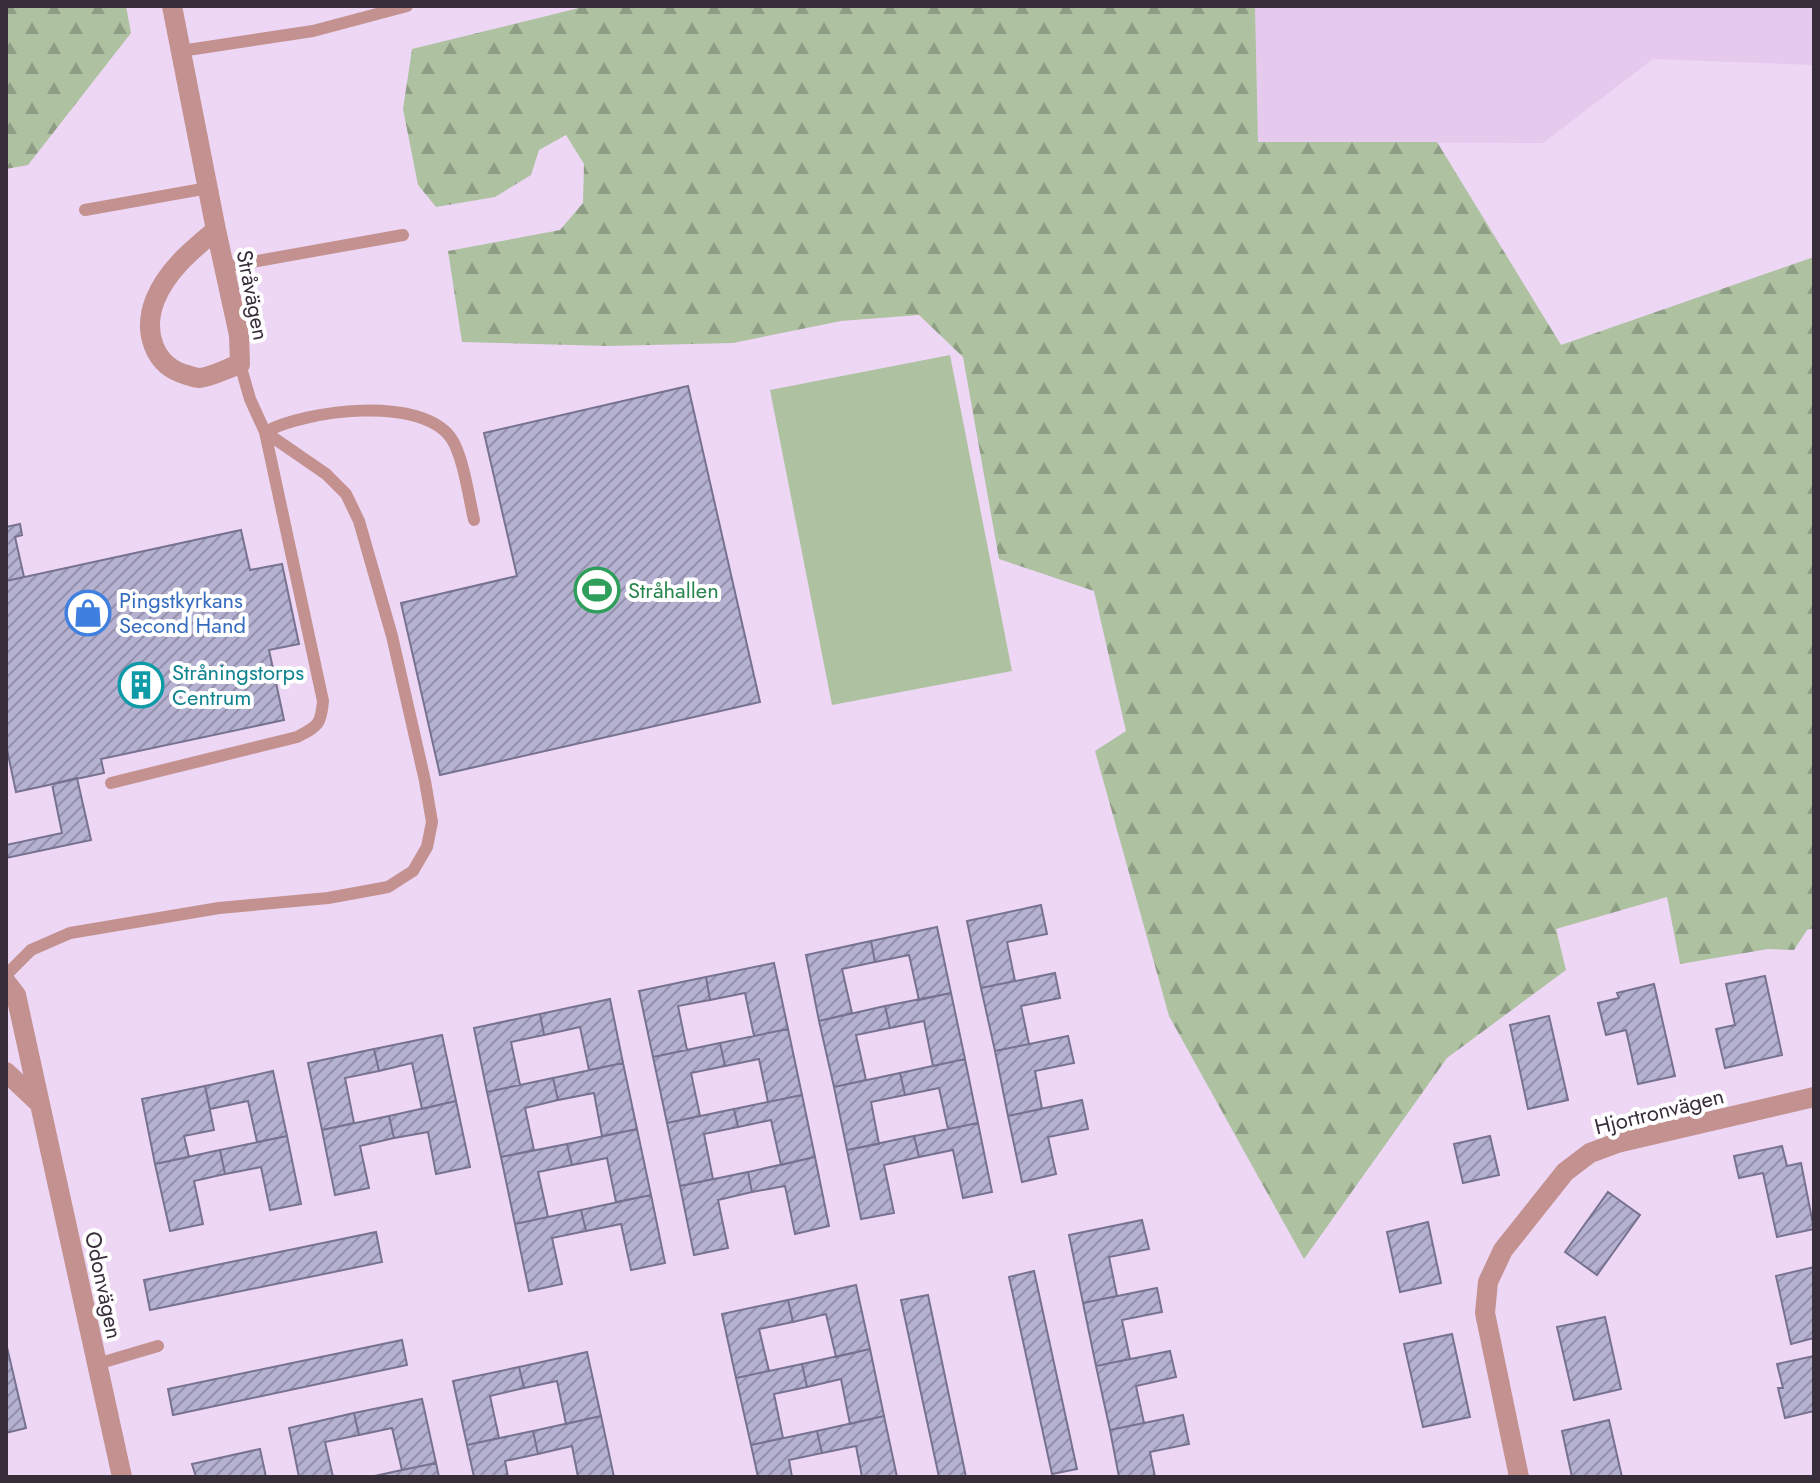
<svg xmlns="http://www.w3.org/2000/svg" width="1820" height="1483" viewBox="0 0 1820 1483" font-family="Jost,sans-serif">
<defs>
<pattern id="forest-firs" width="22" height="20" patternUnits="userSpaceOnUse" patternTransform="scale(2)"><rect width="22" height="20" fill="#aec2a2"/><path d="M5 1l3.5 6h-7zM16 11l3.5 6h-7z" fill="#8e9e85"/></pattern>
<pattern id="building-hatch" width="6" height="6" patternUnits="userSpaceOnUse" patternTransform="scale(2)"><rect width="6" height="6" fill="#b5b1d1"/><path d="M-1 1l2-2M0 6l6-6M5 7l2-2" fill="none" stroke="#9490ab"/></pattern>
</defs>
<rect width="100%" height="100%" fill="#edd7f4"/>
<path fill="#e5caed" d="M 1255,6 L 1814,6 L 1814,65 L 1653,59 L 1543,143 L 1258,142 Z"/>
<path fill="url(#forest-firs)" d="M 6,6 L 126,6 L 131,33 L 28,165 L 6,169 Z
M 587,6 L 1255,6 L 1258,142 L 1437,142 L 1561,345 L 1814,257 L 1814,928 L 1807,930 L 1794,950 L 1768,949 L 1680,964 L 1667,897 L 1556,929 L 1566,970 L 1447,1058 L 1304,1259 L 1169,1016 L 1095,751 L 1126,731 L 1094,591 L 999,559 L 963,357 L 919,315 L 841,321 L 733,343 L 608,346 L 462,342 L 448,251 L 560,230 L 583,203 L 584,164 L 566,135 L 539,150 L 531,175 L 495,197 L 436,207 L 418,185 L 403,109 L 412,49 Z"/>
<path fill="#aec2a2" d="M 950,355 L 1012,671 L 832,705 L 770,390 Z"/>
<path fill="url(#building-hatch)" stroke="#777290" stroke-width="2" d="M 688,386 L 760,702 L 440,775 L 401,603 L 517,576 L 484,433 Z
M 20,524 L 22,535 L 15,537 L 24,577 L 6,581 L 6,527 Z
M 241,530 L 250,570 L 282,564 L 299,644 L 269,650 L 284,720 L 101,759 L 104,773 L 16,792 L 6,745 L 6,581 Z
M 77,778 L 91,840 L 6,858 L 6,845 L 62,833 L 52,784 Z
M 1041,905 L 1047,934 L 1007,942 L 1015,981 L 981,988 L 967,921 Z
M 937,927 L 951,993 L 919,1000 L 909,955 L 875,962 L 871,941 Z
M 871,941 L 875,962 L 842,969 L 852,1013 L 819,1021 L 806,955 Z
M 774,963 L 788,1029 L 754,1036 L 745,993 L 710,1000 L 706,977 Z
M 1055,973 L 1060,998 L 1021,1006 L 1029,1044 L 995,1051 L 981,988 Z
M 1765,976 L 1782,1055 L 1725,1068 L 1716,1029 L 1735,1025 L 1726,984 Z
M 706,977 L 710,1000 L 678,1006 L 687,1050 L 653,1057 L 639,991 Z
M 1654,984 L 1675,1076 L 1638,1084 L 1626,1030 L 1606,1035 L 1598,1003 L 1619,998 L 1617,993 Z
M 951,993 L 965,1059 L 933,1066 L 924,1021 L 890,1028 L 885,1006 Z
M 610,999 L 623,1063 L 589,1070 L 580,1027 L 544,1035 L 540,1014 Z
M 885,1006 L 890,1028 L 856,1035 L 866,1080 L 834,1087 L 819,1021 Z
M 540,1014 L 544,1035 L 511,1042 L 520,1085 L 487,1092 L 474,1028 Z
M 1549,1016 L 1568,1100 L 1528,1109 L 1510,1025 Z
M 788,1029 L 802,1095 L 768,1102 L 759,1059 L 725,1066 L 720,1043 Z
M 442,1035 L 456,1101 L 422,1109 L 412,1063 L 379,1071 L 374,1049 Z
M 1068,1036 L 1074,1063 L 1035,1071 L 1042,1109 L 1008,1116 L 995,1051 Z
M 720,1043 L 725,1066 L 691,1073 L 700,1116 L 667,1123 L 653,1057 Z
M 374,1049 L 379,1071 L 345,1078 L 354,1123 L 322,1130 L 308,1063 Z
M 965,1059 L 978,1123 L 948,1129 L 939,1088 L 905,1095 L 900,1073 Z
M 623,1063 L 637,1129 L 602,1136 L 594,1093 L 558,1100 L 553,1078 Z
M 273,1071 L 287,1136 L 257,1142 L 248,1101 L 210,1109 L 205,1086 Z
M 900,1073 L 905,1095 L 871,1102 L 879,1144 L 847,1150 L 834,1087 Z
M 553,1078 L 558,1100 L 525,1108 L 534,1150 L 501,1157 L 487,1092 Z
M 205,1086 L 214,1130 L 184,1136 L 189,1157 L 155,1164 L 142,1099 Z
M 802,1095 L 815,1157 L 781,1165 L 771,1120 L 738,1127 L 734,1109 Z
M 1082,1100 L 1088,1129 L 1048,1137 L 1056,1174 L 1022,1182 L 1008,1116 Z
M 456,1101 L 470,1167 L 436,1174 L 428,1132 L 394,1138 L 389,1116 Z
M 734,1109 L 738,1127 L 704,1134 L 713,1179 L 680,1186 L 667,1123 Z
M 389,1116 L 394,1138 L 360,1146 L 369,1188 L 335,1195 L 322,1130 Z
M 978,1123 L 992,1192 L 963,1198 L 953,1150 L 919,1157 L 914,1136 Z
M 637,1129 L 651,1195 L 616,1202 L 607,1158 L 572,1165 L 567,1144 Z
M 287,1136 L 301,1204 L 270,1210 L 261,1167 L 225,1174 L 220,1150 Z
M 914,1136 L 919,1157 L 884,1165 L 894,1213 L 861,1219 L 847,1150 Z
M 1490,1136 L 1499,1175 L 1463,1183 L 1454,1144 Z
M 567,1144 L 572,1165 L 538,1172 L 548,1217 L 515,1224 L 501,1157 Z
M 1782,1146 L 1787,1166 L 1801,1163 L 1814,1229 L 1777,1237 L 1763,1173 L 1739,1178 L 1734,1156 Z
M 220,1150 L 225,1174 L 194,1181 L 203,1224 L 170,1231 L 155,1164 Z
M 815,1157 L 829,1226 L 795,1234 L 785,1186 L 752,1192 L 748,1172 Z
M 748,1172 L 752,1192 L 718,1200 L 728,1248 L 694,1255 L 680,1186 Z
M 1608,1192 L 1640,1215 L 1597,1275 L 1565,1252 Z
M 651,1195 L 665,1263 L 631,1270 L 621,1224 L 586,1231 L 581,1210 Z
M 581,1210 L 586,1231 L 552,1238 L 562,1284 L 529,1291 L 515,1224 Z
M 1142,1220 L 1149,1249 L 1109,1257 L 1117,1296 L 1083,1303 L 1069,1235 Z
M 1428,1222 L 1441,1283 L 1400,1292 L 1387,1232 Z
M 376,1232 L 382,1262 L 150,1310 L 144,1280 Z
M 1814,1267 L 1814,1338 L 1791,1344 L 1776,1276 Z
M 1034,1271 L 1077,1469 L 1052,1474 L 1009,1277 Z
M 856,1285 L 870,1349 L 836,1357 L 826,1314 L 793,1322 L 788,1300 Z
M 1157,1288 L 1162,1312 L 1122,1320 L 1130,1359 L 1096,1366 L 1083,1303 Z
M 928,1295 L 966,1477 L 939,1477 L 901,1300 Z
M 788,1300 L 793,1322 L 759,1329 L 769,1371 L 736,1378 L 722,1314 Z
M 1605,1317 L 1621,1389 L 1574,1400 L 1557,1327 Z
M 1452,1334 L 1470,1417 L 1423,1427 L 1404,1344 Z
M 402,1340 L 407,1365 L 173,1415 L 168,1389 Z
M 6,1343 L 26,1428 L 6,1433 Z
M 870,1349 L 884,1416 L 850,1424 L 841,1379 L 807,1387 L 802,1364 Z
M 1170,1351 L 1176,1377 L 1136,1386 L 1144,1423 L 1110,1430 L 1096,1366 Z
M 587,1352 L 601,1416 L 566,1424 L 557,1381 L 524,1388 L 519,1367 Z
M 1814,1356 L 1814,1411 L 1785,1418 L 1778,1388 L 1783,1388 L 1777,1364 Z
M 802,1364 L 807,1387 L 774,1394 L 783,1438 L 751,1445 L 736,1378 Z
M 519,1367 L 524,1388 L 490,1396 L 499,1438 L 467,1445 L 453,1381 Z
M 422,1399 L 436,1463 L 402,1470 L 392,1428 L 359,1435 L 354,1413 Z
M 354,1413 L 359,1435 L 325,1442 L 333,1477 L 299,1477 L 289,1428 Z
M 1183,1415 L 1189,1444 L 1150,1452 L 1155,1477 L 1119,1477 L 1110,1430 Z
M 601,1416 L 614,1477 L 578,1477 L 572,1446 L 538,1454 L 533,1431 Z
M 884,1416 L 897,1477 L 862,1477 L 856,1446 L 822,1453 L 817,1431 Z
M 1609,1420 L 1622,1477 L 1572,1477 L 1562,1431 Z
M 533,1431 L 538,1454 L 505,1461 L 508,1477 L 474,1477 L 467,1445 Z
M 817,1431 L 822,1453 L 789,1460 L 792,1477 L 758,1477 L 751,1445 Z
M 260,1449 L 266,1477 L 196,1477 L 192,1464 Z
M 436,1463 L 439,1477 L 370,1477 L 402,1470 Z"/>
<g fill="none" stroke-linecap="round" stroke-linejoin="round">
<path stroke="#c39190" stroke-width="12" d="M 181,51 L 313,31 L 407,6
M 85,210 L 208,188
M 224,267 L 403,235
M 111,783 L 297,737 C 318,726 321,725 323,701 L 265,432 C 306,410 420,395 451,438 C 463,455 469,498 474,520
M 6,975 L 31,950 L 70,933 L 219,908 L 328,898 L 388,887 L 413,871 L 427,847 L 432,822 L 425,781 L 392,636 L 359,521 L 346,494 L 326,474 L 265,432 L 250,399 L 240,364
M 97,1364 L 158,1346"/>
<path stroke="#c39190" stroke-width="20" d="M 172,6 L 216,230 L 239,335 L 240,364 C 228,368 212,377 199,378 C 196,378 190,376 187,375 C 153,366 143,331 155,300 C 167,270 192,250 216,230
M 6,982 L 16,995 L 122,1477
M 6,1072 L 40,1104
M 1519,1477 L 1485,1313 L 1488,1282 L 1503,1250 L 1565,1172 L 1590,1153 L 1617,1143 L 1814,1097"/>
</g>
<defs>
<g id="stadium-ring" transform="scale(2.3)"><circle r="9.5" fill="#fff" stroke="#2e9e5b" stroke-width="1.5"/><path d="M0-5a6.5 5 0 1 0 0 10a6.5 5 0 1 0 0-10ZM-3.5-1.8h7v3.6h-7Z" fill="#2e9e5b"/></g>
<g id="shop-ring" transform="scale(2.3)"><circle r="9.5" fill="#fff" stroke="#3f7fe0" stroke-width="1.5"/><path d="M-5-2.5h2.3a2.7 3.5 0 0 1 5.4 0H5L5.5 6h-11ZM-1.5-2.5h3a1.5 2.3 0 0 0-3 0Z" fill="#3f7fe0"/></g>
<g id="building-ring" transform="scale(2.3)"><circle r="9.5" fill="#fff" stroke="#0f9aa8" stroke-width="1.5"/><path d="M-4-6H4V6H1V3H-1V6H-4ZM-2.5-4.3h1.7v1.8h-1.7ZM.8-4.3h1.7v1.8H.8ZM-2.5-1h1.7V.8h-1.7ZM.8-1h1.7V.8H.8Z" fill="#0f9aa8"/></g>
</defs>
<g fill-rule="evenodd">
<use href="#stadium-ring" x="597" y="590"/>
<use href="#shop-ring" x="88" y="613"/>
<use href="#building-ring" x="141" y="685"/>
</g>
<g text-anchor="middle" stroke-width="8" stroke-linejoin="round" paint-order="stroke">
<g font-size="22" fill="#372e39" stroke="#fff">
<text transform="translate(253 295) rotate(79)" y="8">Stråvägen</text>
<text transform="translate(1659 1111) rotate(-14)" y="8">Hjortronvägen</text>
<text transform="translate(104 1285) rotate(78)" y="8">Odonvägen</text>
</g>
<g font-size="22" fill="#27864d" stroke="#fff" text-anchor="start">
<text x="628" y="598">Stråhallen</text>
</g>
<g font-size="22" fill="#366cbe" stroke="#fff" text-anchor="start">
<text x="119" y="608">Pingstkyrkans<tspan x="119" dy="25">Second Hand</tspan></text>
</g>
<g font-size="22" fill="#0d838f" stroke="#fff" text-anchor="start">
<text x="172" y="680">Stråningstorps<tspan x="172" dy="25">Centrum</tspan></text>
</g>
</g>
<rect width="1820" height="1483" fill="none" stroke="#372e39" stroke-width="16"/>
</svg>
